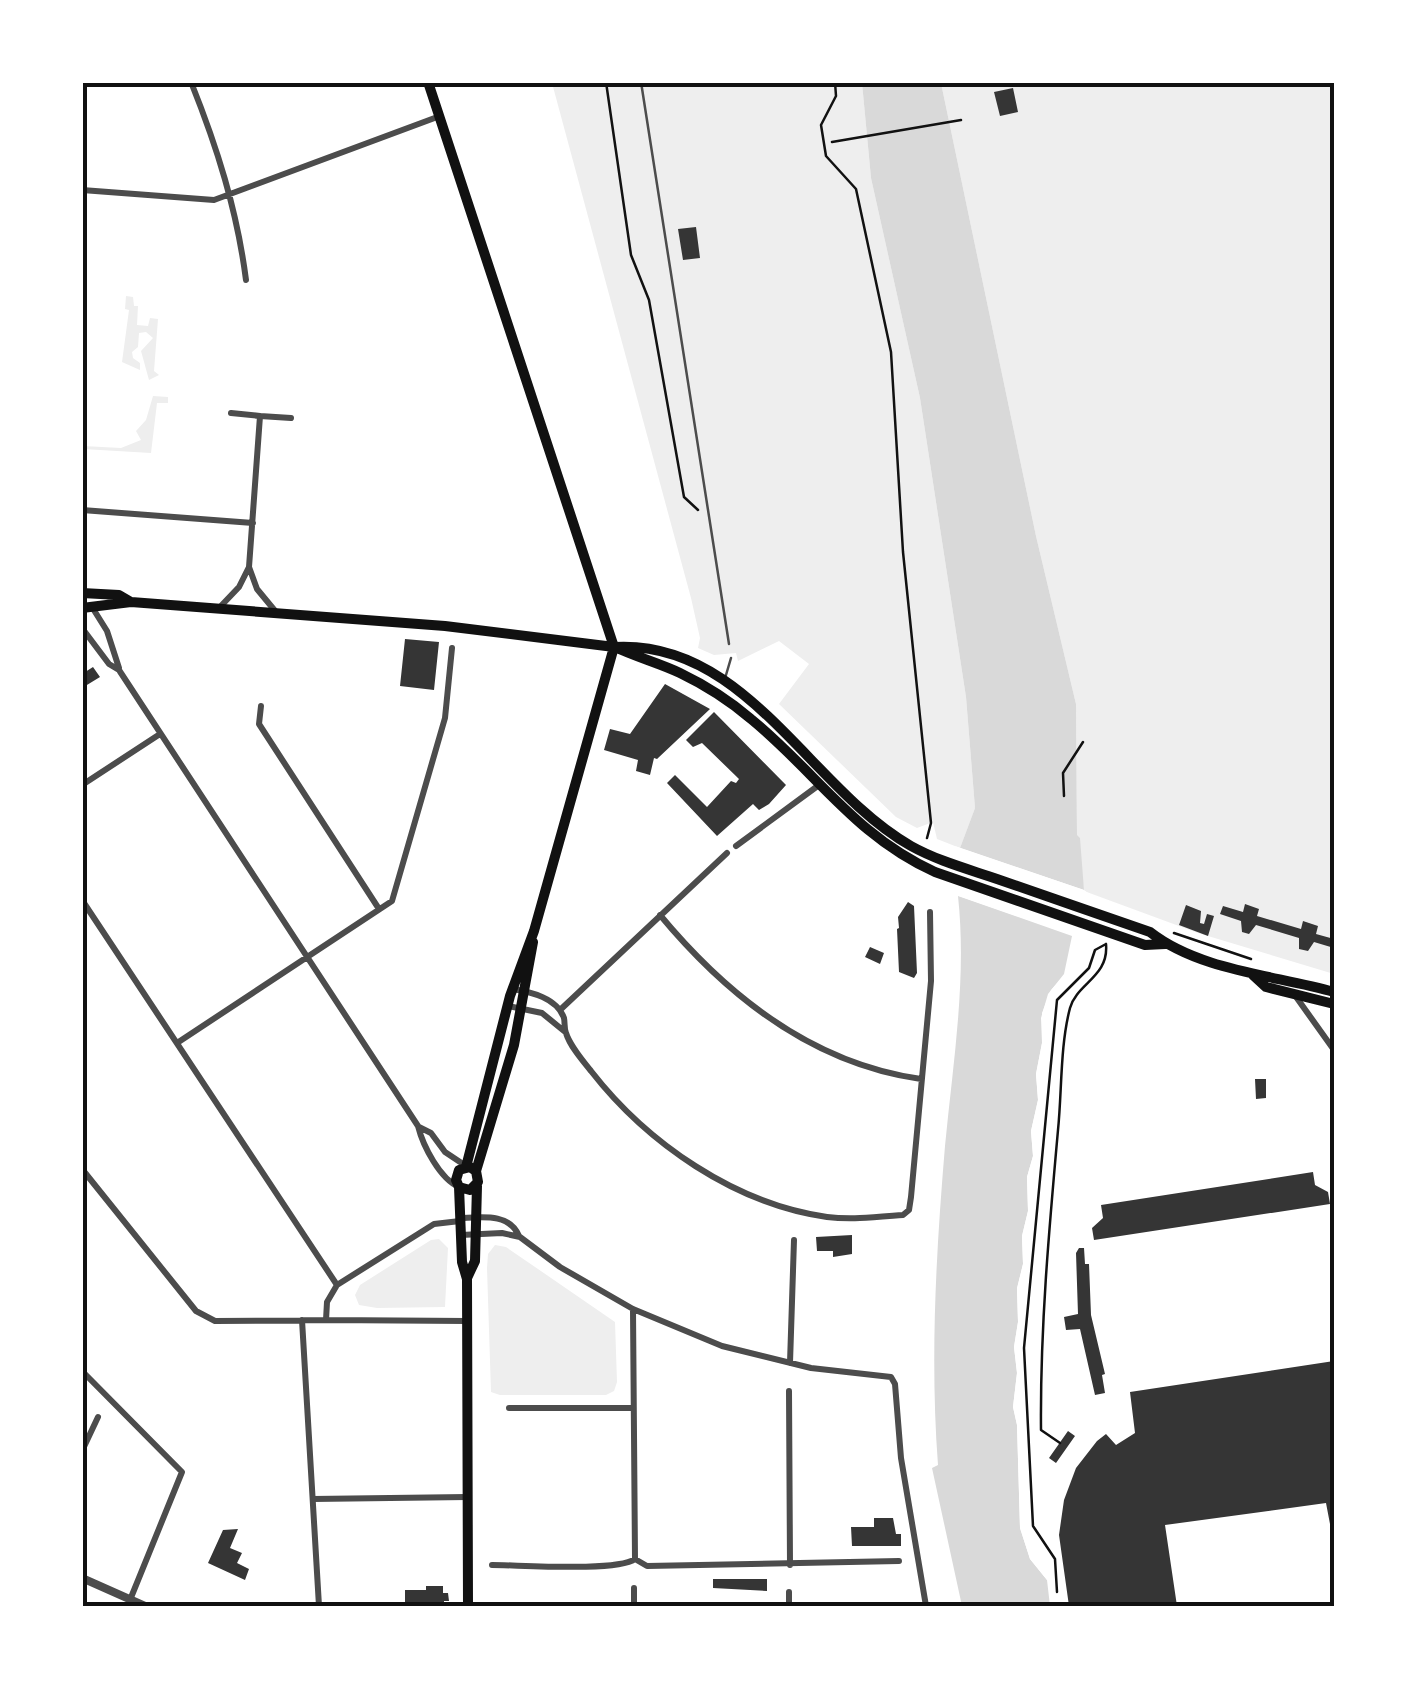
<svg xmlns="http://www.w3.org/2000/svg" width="1417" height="1689" viewBox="0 0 1417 1689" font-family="'Nunito Sans',sans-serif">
<rect width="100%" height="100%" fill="#fff"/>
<path fill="#eee" d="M 552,83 L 862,83 L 871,178 L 920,398 L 966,697 L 975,808 L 960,848 L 937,839 L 933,822 L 917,828 L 896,817 L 779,704 L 809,664 L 779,641 L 738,661 L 736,653 L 714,655 L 698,648 L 700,638 L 691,598 Z
M 941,83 L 1334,83 L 1334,974 L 1198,933 L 1084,891 L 1077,835 L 1076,704 L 1036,536 Z
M 126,296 L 133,297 L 134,306 L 138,306 L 137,325 L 148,326 L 150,318 L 158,319 L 154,371 L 159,375 L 149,380 L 141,351 L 153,338 L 146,332 L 139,333 L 138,347 L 132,352 L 133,358 L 140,363 L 140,370 L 122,362 L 129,310 L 125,309 Z
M 153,396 L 168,397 L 168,403 L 157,403 L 151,453 L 83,449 L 83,446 L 121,448 L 141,440 L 136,431 L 146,420 Z
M 439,1239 L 448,1248 L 445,1307 L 377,1308 L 359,1305 L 355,1295 L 360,1285 L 431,1240 Z
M 495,1245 L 506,1247 L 615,1322 L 617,1382 L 614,1391 L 606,1395 L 500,1395 L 491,1392 L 487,1268 L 488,1254 Z"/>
<path fill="#d9d9d9" d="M 862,83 L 941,83 L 1036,536 L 1076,704 L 1077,835 L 1080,838 L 1084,890 L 960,848 L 975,808 L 966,697 L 920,398 L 871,178 Z
M 958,896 L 1072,936 L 1064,974 L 1048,994 L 1041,1018 L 1042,1043 L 1036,1074 L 1038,1100 L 1031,1131 L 1033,1156 L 1027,1177 L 1028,1211 L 1022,1236 L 1023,1264 L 1017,1289 L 1018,1322 L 1014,1347 L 1017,1373 L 1013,1407 L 1017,1425 L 1020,1528 L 1030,1559 L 1047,1580 L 1050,1606 L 962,1606 L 932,1468 L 938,1465 C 930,1359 936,1253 945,1146 C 953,1063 967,979 958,896 Z"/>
<path fill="#fff" d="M 955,846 L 1084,890 L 1088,893 L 1080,895 L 1051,885 L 958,852 Z
M 959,891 L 1074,931 L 1077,937 L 956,895 L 953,902 L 954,892 Z
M 1071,968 L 1069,977 L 1051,1000 L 1046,1019 L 1047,1044 L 1041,1074 L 1043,1100 L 1036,1131 L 1038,1156 L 1032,1177 L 1033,1211 L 1027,1236 L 1028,1264 L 1022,1289 L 1023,1322 L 1019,1347 L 1022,1373 L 1018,1406 L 1022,1425 L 1025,1527 L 1034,1556 L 1051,1577 L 1047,1580 L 1030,1559 L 1020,1528 L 1017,1425 L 1013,1407 L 1017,1373 L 1014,1347 L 1018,1322 L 1017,1288 L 1023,1264 L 1022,1236 L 1028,1211 L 1027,1177 L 1033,1156 L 1031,1131 L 1038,1100 L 1036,1074 L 1042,1043 L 1042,1013 L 1051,990 Z"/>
<path fill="#353535" d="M 1013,88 L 1018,112 L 1000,116 L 994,92 Z
M 696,227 L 700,258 L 683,260 L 678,229 Z
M 405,639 L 439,642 L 434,690 L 400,686 Z
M 93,667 L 100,677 L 82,688 L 82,674 Z
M 665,684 L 710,709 L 657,759 L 654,758 L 650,775 L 636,771 L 638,760 L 604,750 L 610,729 L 630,734 Z
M 714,712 L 786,785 L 769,804 L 759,810 L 753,804 L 717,836 L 667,783 L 675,775 L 707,807 L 731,781 L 736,783 L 739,779 L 702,743 L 693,747 L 686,740 Z
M 908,902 L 914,906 L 917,973 L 914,978 L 899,972 L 897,929 L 899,928 L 898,917 Z
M 1245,904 L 1259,909 L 1257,916 L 1301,929 L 1303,921 L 1318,926 L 1316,934 L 1334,939 L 1334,948 L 1314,942 L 1308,951 L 1299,949 L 1299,938 L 1256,925 L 1249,934 L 1242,932 L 1241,921 L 1220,914 L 1223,906 L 1243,912 Z
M 1186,905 L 1201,911 L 1200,923 L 1204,924 L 1207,914 L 1214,916 L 1208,936 L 1179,925 Z
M 870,947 L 884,953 L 880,964 L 865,957 Z
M 1255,1079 L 1266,1079 L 1266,1098 L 1256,1099 Z
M 1313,1172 L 1315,1185 L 1328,1192 L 1330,1204 L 1094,1240 L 1092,1228 L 1103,1218 L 1101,1205 Z
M 852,1235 L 852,1254 L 833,1257 L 833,1251 L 817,1251 L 816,1237 Z
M 1079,1248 L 1084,1248 L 1085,1264 L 1089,1264 L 1091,1315 L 1105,1374 L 1102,1375 L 1105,1393 L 1095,1395 L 1080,1329 L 1066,1330 L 1064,1317 L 1078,1314 L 1076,1253 Z
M 1334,1361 L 1334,1545 L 1326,1503 L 1165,1525 L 1177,1606 L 1069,1606 L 1059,1535 L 1064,1500 L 1076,1468 L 1097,1441 L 1106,1434 L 1116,1445 L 1135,1433 L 1130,1392 Z
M 1068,1431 L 1075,1436 L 1056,1463 L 1049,1458 Z
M 874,1518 L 893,1518 L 896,1534 L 901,1534 L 901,1546 L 852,1546 L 851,1527 L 874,1527 Z
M 238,1529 L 230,1548 L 242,1553 L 237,1563 L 249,1569 L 245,1580 L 208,1563 L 223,1530 Z
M 713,1579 L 767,1579 L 767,1591 L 713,1588 Z
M 426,1586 L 443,1586 L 443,1593 L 448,1593 L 449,1601 L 444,1601 L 444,1606 L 405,1606 L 405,1590 L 426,1590 Z"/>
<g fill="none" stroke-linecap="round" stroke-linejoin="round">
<path stroke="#111" stroke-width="2.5" d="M 606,82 L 631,255 L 649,300 L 684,497 L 698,510
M 835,82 L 836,96 L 821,125 L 826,156 L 856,189 L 891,352 L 903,552 L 931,823 L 927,838
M 832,142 L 961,120
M 1064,796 L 1063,773 L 1083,742
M 1174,933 L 1251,959
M 1060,1443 L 1041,1430 C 1040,1330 1049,1230 1058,1130 C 1062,1091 1060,1046 1070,1008 C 1077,983 1109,977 1106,944
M 1057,1592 L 1055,1559 L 1033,1526 L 1024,1348 L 1057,1000 L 1089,968 L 1095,950 L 1106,944"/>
<path stroke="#4c4c4c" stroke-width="2.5" d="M 641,82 L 729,644
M 726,675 L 731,658"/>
<path stroke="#4c4c4c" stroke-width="6" d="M 191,82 C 217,147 237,210 246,280
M 82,190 L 214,200 L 440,116
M 231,413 L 260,416 L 249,567 L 257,589 L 276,612
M 260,416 L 291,418
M 82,510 L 253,523
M 92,607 L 107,631 L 119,668
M 219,608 L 239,587 L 249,567
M 82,628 L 109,664 L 119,670 L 418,1126 C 423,1146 440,1179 459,1187
M 261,706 L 259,724 L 379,909
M 82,785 L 160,734
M 736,846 L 819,785
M 82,900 L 337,1285
M 660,915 C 728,997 814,1064 921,1079
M 513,989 C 531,992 557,998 564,1018 C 565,1023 564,1028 566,1033 C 570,1046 582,1060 591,1071 C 647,1143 735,1204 827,1217 C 852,1220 878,1217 903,1215 L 909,1210 L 911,1197 L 931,981 L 930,912
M 1294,994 L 1334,1050
M 508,1006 L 542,1013 L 564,1031
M 560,1010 L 727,853
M 177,1043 L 392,901 L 445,718 L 452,648
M 419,1127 L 431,1133 L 445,1152 L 466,1166
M 82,1169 L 196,1311 L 215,1321 L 326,1320 L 327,1302 L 337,1285 L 434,1224 L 460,1221
M 461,1218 C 483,1217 509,1213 519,1236
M 461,1235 L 502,1233 L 520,1237 L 560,1267 L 633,1309 L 722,1346 L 811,1368 L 891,1377 L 895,1384 L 901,1458 L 926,1606
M 633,1310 L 635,1559
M 302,1320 L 319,1606
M 326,1320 L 467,1321
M 790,1363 L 794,1240
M 82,1371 L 182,1472 L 130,1600
M 789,1391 L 790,1565
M 509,1408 L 633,1408
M 82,1451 L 98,1417
M 313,1499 L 467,1497
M 492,1565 C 520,1565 617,1572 635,1559 L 647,1566 L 899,1561
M 789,1592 L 789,1606
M 634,1606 L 634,1588"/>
<path stroke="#4c4c4c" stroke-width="8" d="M 82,1578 L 145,1606"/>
<path stroke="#111" stroke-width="10" d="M 428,82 L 614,647
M 82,593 L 119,595 L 131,602
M 82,608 L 131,602 L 445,626 L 614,647 C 746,639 810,789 911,846 C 938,861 968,869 997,879 C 1048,897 1099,914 1150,932 C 1200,971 1275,975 1334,992
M 615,647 C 636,657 659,663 680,673 C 705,685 730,701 751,719 C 817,773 854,835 935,872 L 1145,945 L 1165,944
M 1253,975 L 1266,987 L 1334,1004
M 466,1167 L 510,996 L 534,931 L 614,647
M 476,1171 L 470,1167 L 459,1170 L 456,1180 L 459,1187 L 470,1190 L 478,1182 L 476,1171 L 514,1045 L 533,942
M 459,1187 L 462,1262 L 467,1279 L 468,1606
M 467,1278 L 475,1261 L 477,1186"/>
</g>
<rect width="1417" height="1689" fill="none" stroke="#ffffff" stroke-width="170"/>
<rect x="85" y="85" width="1247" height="1519" fill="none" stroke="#111" stroke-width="4"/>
</svg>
